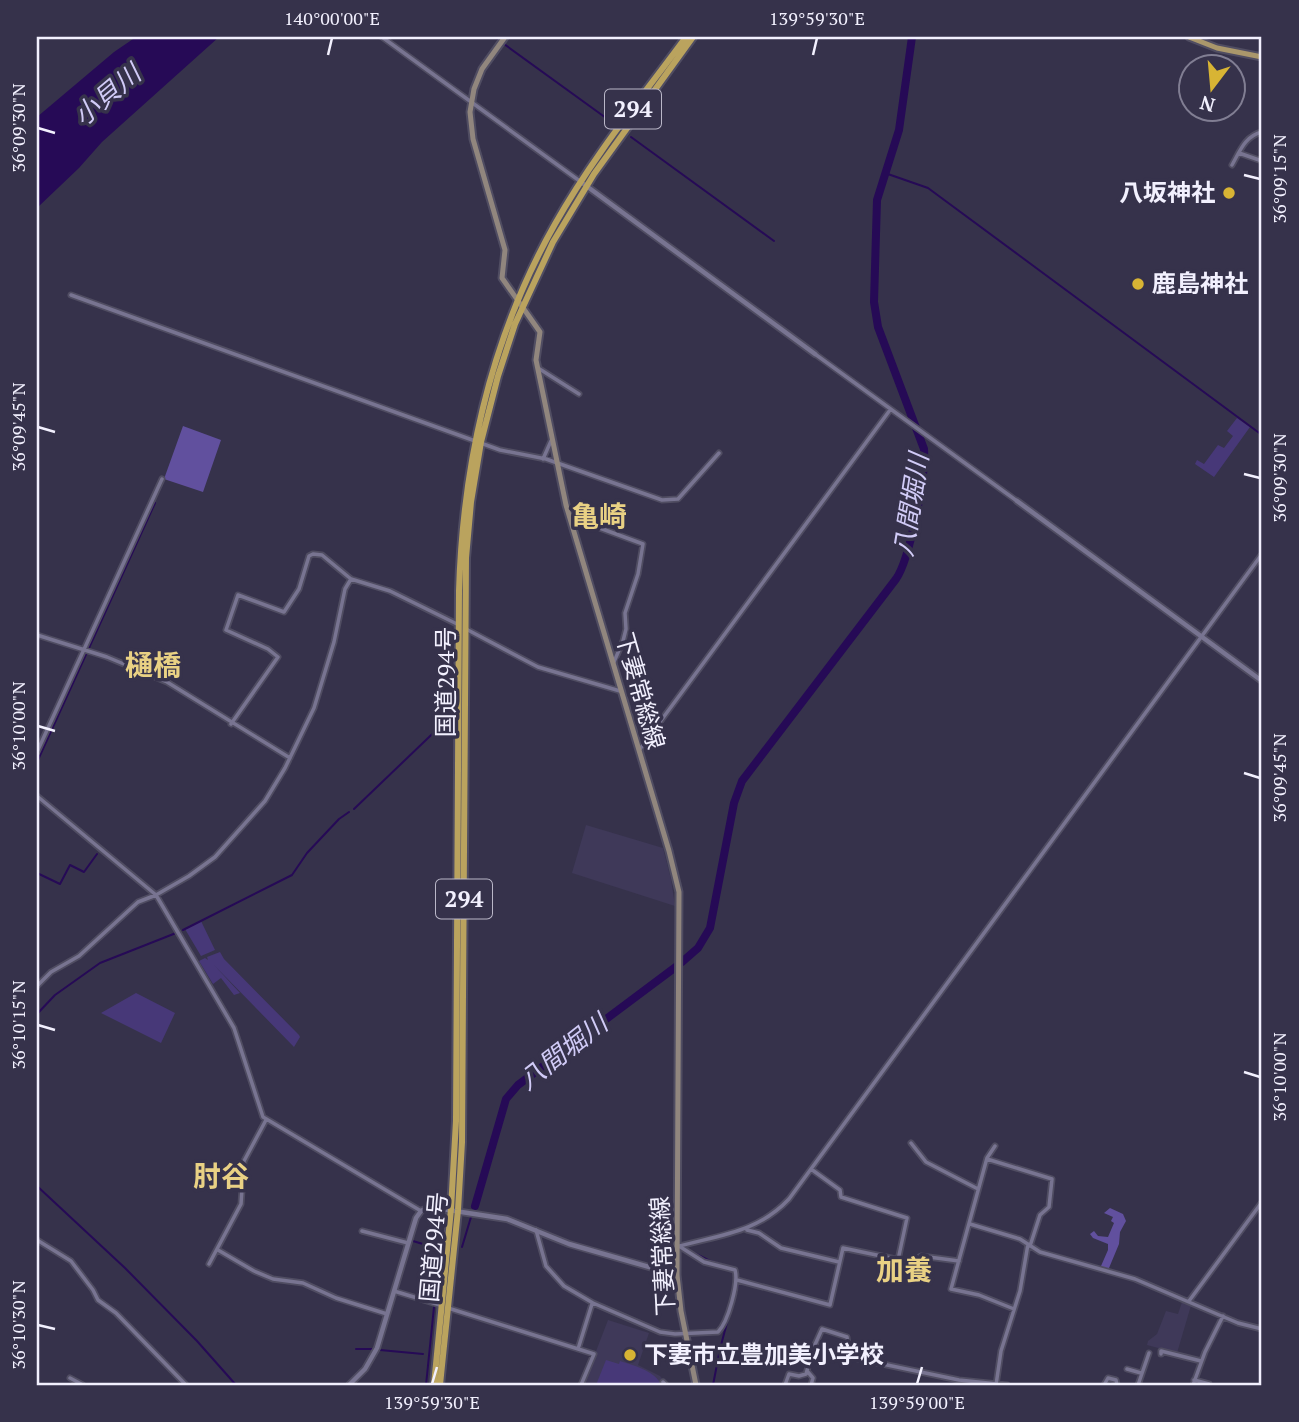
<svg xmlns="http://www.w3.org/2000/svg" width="1299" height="1422" viewBox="0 0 1299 1422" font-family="'PT Serif','Noto Sans JP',serif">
<rect width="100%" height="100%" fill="#36324b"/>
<path fill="#3f3959" d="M 586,825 L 663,848 L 671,879 L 675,906 L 572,873 Z
M 1183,1299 L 1192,1302 L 1177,1353 L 1147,1345 L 1148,1341 L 1157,1334 L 1166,1311 L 1178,1314 Z
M 608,1320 L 649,1333 L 638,1365 L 660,1376 L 664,1381 L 663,1385 L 583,1385 Z"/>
<path fill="#473878" d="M 1237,418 L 1250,427 L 1214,477 L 1195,464 L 1197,460 L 1204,464 L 1218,445 L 1224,448 L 1233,436 L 1227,431 Z
M 201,921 L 215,950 L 201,956 L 185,929 Z
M 220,952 L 224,959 L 299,1035 L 300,1037 L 294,1047 L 214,965 L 240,993 L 234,995 L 221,978 L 213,984 L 199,961 L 205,958 L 208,960 L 207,957 Z
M 136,993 L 175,1013 L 161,1043 L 101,1013 Z
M 606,1360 L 619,1364 L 620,1361 C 635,1366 653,1370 661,1384 L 596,1385 Z"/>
<path fill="#61509e" d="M 183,426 L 221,440 L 203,492 L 164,479 Z
M 1110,1208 L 1123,1214 L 1126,1221 L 1120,1232 L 1119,1244 L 1109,1268 L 1105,1269 L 1101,1266 L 1108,1250 L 1108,1244 L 1093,1238 L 1090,1234 L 1094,1231 L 1098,1236 L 1108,1237 L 1114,1223 L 1111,1221 L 1113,1217 L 1104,1213 Z"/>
<path fill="#260a56" d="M 136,37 L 219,37 L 102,142 L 79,168 L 37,208 L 37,117 L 114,52 Z"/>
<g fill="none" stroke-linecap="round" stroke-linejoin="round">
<path stroke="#260a56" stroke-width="2" d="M 495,37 L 498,39
M 504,44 L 613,123
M 631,137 L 774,241
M 885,173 L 928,188 L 1262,435
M 37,762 L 155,503
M 354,809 L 451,716 L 452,629
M 37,873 L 60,884 L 70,865 L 84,872 L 97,854
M 183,930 L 292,875 L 307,853 L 339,819 L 349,812
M 37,1014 L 55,995 L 100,963 L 176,933
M 37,1186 L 125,1268 L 197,1341 L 236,1385
M 413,1241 L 439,1249
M 680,1242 L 680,1229
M 462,1247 L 471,1217
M 692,1252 L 710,1261 L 734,1268
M 736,1293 L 739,1282
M 434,1300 L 439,1244 L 441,1244
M 356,1349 L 373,1349
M 380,1350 L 423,1354
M 426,1385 L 434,1307
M 713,1385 L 720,1349 L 729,1315"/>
<path stroke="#260a56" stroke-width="8" d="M 682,962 L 698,948 L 710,928 L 734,803 L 742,781 L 896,579 C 910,559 926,475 924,449 L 878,327 L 874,302 L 877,200 L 899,130 L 912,37
M 475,1206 L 506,1099 L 518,1085 L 677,966"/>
<g stroke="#504d62" stroke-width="7">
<path id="minor" d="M 382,37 L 581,182
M 1239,153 L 1262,161
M 1232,165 C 1240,151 1245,136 1262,132
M 71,295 L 500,450 L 546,459 L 662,500 L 678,499 L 719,453
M 815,354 L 1017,501
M 538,368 L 579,394
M 543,459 L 551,441
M 570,517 L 643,544 L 638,574 L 625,613 L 626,629 L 623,641 L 613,664
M 466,629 L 538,667 L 620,691
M 37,635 L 107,657 L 167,682 L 290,758
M 231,724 L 278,657 L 268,649 L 226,630 L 238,595 L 284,612 L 299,589 L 309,556 L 313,554 L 322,555 L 351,579
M 640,749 L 890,410
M 37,752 L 162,479
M 37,796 L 156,895 L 234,1028 L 263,1117 L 421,1211
M 37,986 L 51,972 L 79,956 L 138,902 L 156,895 L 189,876 L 215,857 L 265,801 L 285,768 L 314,708 L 334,642 L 345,589 L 351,579 L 390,591 L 459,625
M 911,1143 L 926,1162 L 978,1189
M 995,1146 L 987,1158 L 951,1289 L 979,1295 L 1014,1309
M 987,1159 L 1052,1179 L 1049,1207 L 1040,1215 L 1030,1246
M 811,1169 L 840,1190 L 841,1197 L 907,1218 L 898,1260
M 970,1224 L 1020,1239 L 1040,1252 L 1135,1279 L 1238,1323 L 1262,1329
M 536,1230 L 546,1266 L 564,1286 L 593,1303 L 660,1332 L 675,1334 L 718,1332 C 728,1322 739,1283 735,1270 L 704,1262 L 679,1246
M 747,1230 L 759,1233 L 781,1248 L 839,1262
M 362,1231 L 408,1243
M 37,1240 L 71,1261 L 93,1290 L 98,1300 L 116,1313 L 186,1385
M 676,1247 C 719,1235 757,1233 789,1199 L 1262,554
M 218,1250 L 254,1271 L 273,1279 L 303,1283 L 336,1298 L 387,1314
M 209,1264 L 241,1204 L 244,1161 L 266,1120
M 882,1273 L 883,1257
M 737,1280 L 830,1305 L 843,1248 L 910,1262 L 921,1256 L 959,1261
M 394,1291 L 440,1305
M 1189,1301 L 1262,1202
M 448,1308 L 594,1354 L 581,1385
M 578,1349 L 592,1304
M 1161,1354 L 1161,1351 L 1201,1361
M 1127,1369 L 1141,1373
M 807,1371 L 813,1378 L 811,1385
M 70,1378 L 83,1385
M 1194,1380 L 1209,1384
M 663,1382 L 666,1385
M 785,1385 L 789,1374 L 799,1376 L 806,1374 L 813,1349 L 822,1329 L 847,1337 L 849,1357 L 959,1380 L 1007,1385
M 996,1385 L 1001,1351 L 1020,1291 L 1028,1244
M 1104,1385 L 1108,1378 L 1116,1380 L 1117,1385
M 1138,1385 L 1149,1353
M 1193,1385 L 1205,1352 L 1223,1316"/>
</g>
<g stroke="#504d62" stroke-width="8">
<path id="tertiary" d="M 581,182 L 815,354
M 1017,501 L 1262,681
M 349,1385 L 365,1369 L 377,1348 L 416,1218 L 421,1211 L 429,1207 L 507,1219 L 569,1244 L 677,1275"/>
</g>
<g stroke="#504d62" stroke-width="9">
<path id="secondary" d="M 505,37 L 482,69 L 474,89 L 470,112 L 473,139 L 505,250 L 502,278 L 540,332 L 536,360 L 566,505 L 669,851 L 679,892 L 677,1275 L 681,1311 L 696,1385"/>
</g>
<g stroke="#504d62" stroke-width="9">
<path id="primary" d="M 1189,37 L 1217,48 L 1262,57"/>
</g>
<g stroke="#504d62" stroke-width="10">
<path id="trunk" d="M 434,1385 L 451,1209 L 456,1121 L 459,591 C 463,463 491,337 555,224 C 592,158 641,98 686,37
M 440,1385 L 458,1210 L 462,1142 L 466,558 L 471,502 L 481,442 L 498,376 L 515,324 L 553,242 L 594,174 L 693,37"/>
</g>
<use href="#minor" stroke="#787491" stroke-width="3.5"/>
<use href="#tertiary" stroke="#787491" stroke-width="4.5"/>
<use href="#secondary" stroke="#91867e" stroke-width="5"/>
<use href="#primary" stroke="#aa976b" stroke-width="5"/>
<use href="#trunk" stroke="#baa35e" stroke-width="6"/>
</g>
<path fill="none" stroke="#f2f0fe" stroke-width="2.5" d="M 328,55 L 332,38M 813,55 L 817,38M 38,128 L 55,133M 1244,175 L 1260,179M 38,427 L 55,432M 1244,474 L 1260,478M 38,726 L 55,731M 1244,773 L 1260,778M 38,1025 L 55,1030M 1244,1072 L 1260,1077M 38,1325 L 55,1329M 432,1384 L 437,1367M 917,1384 L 922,1367"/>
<g fill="#d8b434" stroke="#36324b" stroke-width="2.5">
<circle cx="1229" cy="193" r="7"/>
<circle cx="1138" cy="284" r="7"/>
<circle cx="630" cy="1355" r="7"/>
</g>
<g text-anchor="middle" stroke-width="7" stroke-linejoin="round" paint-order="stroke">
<g fill="#36324b" stroke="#bab7c8" stroke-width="2">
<rect x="605" y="89.5" width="56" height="39" rx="5"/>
<rect x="436" y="879.5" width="56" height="39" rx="5"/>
</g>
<g font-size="23" font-weight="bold" fill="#f2f0fe">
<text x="633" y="117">294</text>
<text x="464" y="907">294</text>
</g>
<g font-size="24" font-weight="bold" fill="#f2f0fe" stroke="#36324b" text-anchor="start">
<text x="1215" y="201" text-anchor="end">八坂神社</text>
<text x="1152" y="292">鹿島神社</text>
<text x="644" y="1363">下妻市立豊加美小学校</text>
</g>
<g font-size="24" fill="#f2f0fe" stroke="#36324b">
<text transform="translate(446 682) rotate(-90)" y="8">国道294号</text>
<text transform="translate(640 691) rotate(74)" y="8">下妻常総線</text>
<text transform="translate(434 1247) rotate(-85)" y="8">国道294号</text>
<text transform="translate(663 1256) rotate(-93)" y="8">下妻常総線</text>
</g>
<g font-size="26" font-style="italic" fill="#d1cbf7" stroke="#36324b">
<text transform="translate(107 95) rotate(-40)" y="9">小貝川</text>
<text transform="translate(911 505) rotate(-81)" y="9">八間堀川</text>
<text transform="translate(563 1052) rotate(-38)" y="9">八間堀川</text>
</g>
<g font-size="28" font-weight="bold" fill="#e9d184" stroke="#36324b">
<text x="599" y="526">亀崎</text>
<text x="153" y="675">樋橋</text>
<text x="221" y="1186">肘谷</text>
<text x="904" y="1280">加養</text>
</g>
</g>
<rect width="1299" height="1422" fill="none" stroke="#36324b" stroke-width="77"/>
<g transform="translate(1212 88) rotate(196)"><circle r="33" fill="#36324b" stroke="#817e93" stroke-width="2"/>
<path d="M0-5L12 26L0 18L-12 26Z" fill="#d8b434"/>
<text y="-10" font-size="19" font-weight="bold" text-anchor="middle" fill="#f2f0fe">N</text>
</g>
<rect x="38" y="38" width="1222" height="1346" fill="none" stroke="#f2f0fe" stroke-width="2.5"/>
<g font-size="18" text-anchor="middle" fill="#f2f0fe">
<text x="332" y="25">140°00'00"E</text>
<text x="817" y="25">139°59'30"E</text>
<text transform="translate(19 128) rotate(-90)" y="6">36°09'30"N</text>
<text transform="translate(1280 179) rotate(-90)" y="6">36°09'15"N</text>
<text transform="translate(19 427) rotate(-90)" y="6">36°09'45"N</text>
<text transform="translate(1280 478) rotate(-90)" y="6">36°09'30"N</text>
<text transform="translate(19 726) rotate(-90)" y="6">36°10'00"N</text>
<text transform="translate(1280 778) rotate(-90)" y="6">36°09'45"N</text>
<text transform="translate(19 1025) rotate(-90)" y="6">36°10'15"N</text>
<text transform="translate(1280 1077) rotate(-90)" y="6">36°10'00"N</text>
<text transform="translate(19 1325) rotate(-90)" y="6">36°10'30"N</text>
<text x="432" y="1409">139°59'30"E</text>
<text x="917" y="1409">139°59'00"E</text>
</g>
</svg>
